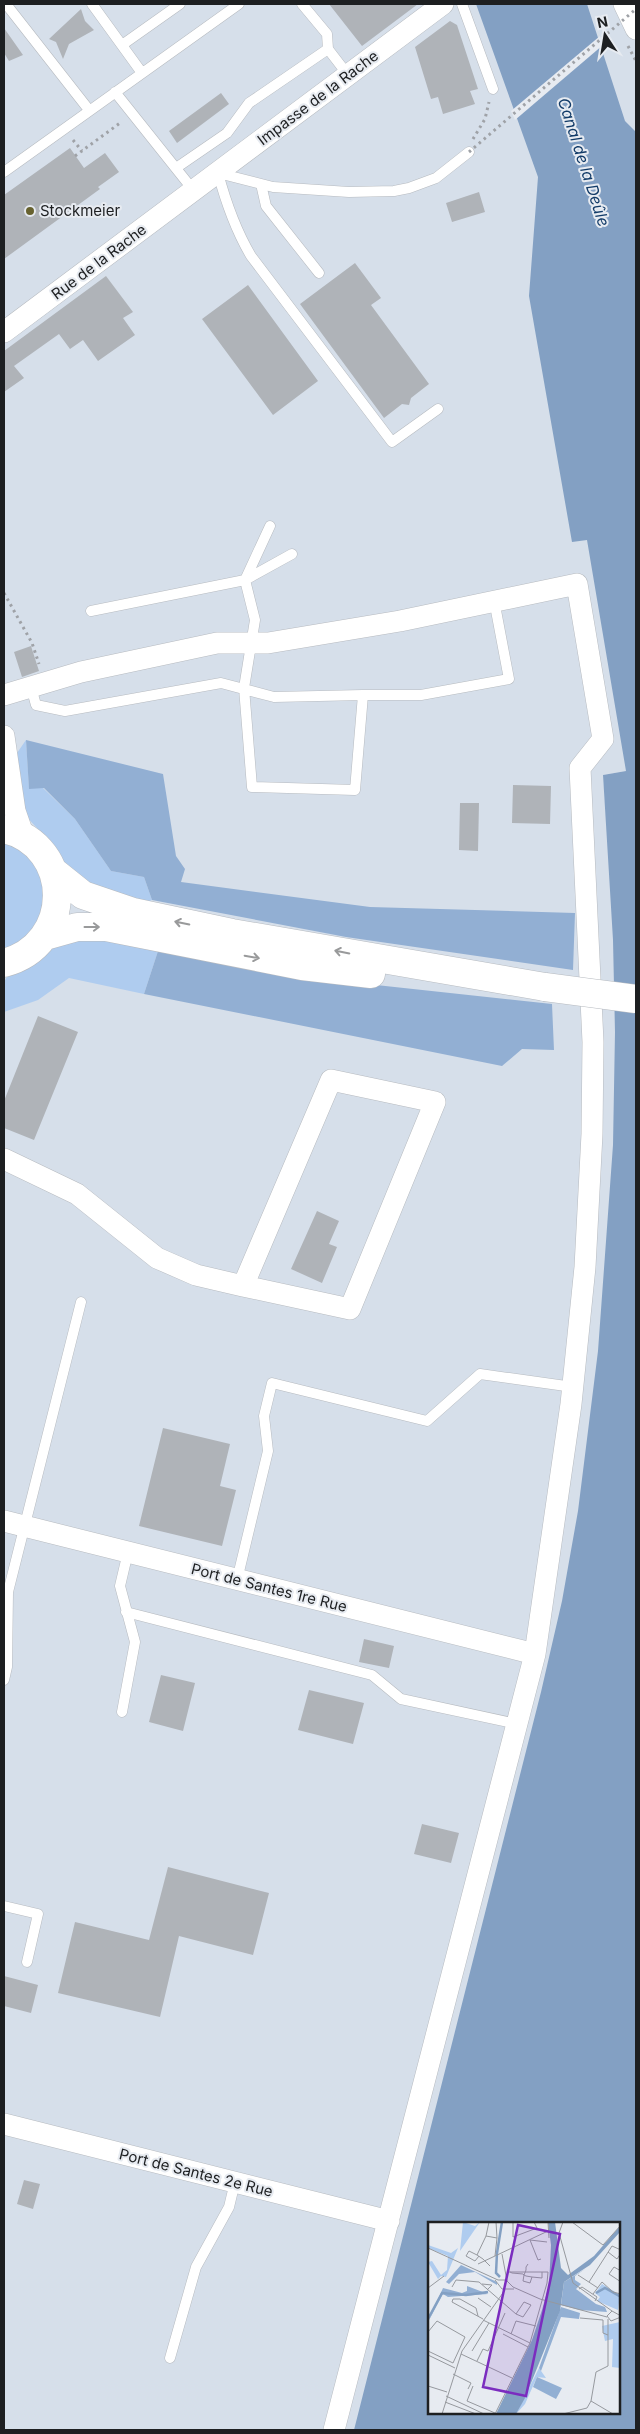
<svg xmlns="http://www.w3.org/2000/svg" width="640" height="2434" viewBox="0 0 640 2434" font-family="Inter,sans-serif">
<rect width="100%" height="100%" fill="#e7ebf1"/>
<path fill="#d6dfea" d="M 4,4 L 636,4 L 636,758 L 626,771 L 603,775 L 622,1030 L 599,1569 L 429,2223 L 405,2430 L 4,2430 Z"/>
<path fill="#afccef" d="M 26,740 L 29,788 L 43,788 L 75,819 L 111,871 L 144,877 L 152,900 L 145,903 L 116,898 L 63,867 L 48,840 L 24,814 L 17,753 Z
M 4,842 C 15,847 28,854 35,864 C 50,885 45,919 28,937 C 22,942 11,946 4,950 Z
M 70,937 L 100,938 L 158,951 L 144,994 L 69,978 L 38,1000 L 4,1012 L 4,982 L 8,975 Z"/>
<path fill="#92afd3" d="M 26,740 L 163,774 L 176,856 L 185,869 L 181,882 L 370,907 L 575,913 L 573,970 L 346,937 L 152,900 L 144,877 L 111,871 L 75,819 L 44,788 L 29,789 Z
M 158,951 L 293,976 L 552,1004 L 554,1050 L 522,1049 L 502,1066 L 144,994 Z"/>
<path fill="#83a0c3" fill-rule="evenodd" d="M 476,4 L 587,4 L 625,121 L 636,132 L 636,2430 L 354,2430 L 541,1692 L 562,1601 L 578,1511 L 598,1351 L 613,1145 L 615,1032 L 613,940 L 603,775 L 626,771 L 587,540 L 572,542 L 529,296 L 538,177 ZM 429,2223 L 619,2223 L 619,2413 L 429,2413 Z"/>
<path fill="#e7ebf1" d="M 600,36 L 603,45 L 515,120 L 511,111 Z"/>
<path fill="#afb3b8" d="M 329,4 L 418,4 L 362,46 Z
M 81,9 L 85,21 L 94,30 L 69,44 L 63,59 L 56,42 L 49,39 Z
M 450,21 L 457,25 L 478,89 L 470,91 L 475,104 L 443,114 L 438,97 L 431,99 L 415,47 Z
M 4,28 L 23,55 L 9,61 L 4,53 Z
M 221,93 L 229,104 L 177,143 L 169,131 Z
M 70,148 L 84,168 L 105,153 L 119,172 L 98,187 L 100,189 L 4,259 L 4,195 Z
M 479,192 L 485,212 L 452,222 L 446,203 Z
M 355,263 L 381,298 L 371,305 L 429,384 L 411,398 L 409,405 L 402,404 L 384,418 L 300,304 Z
M 106,276 L 133,312 L 123,318 L 135,335 L 98,361 L 83,340 L 70,349 L 59,334 L 14,366 L 24,378 L 4,392 L 4,351 Z
M 248,285 L 318,381 L 273,415 L 202,319 Z
M 31,646 L 39,671 L 22,677 L 14,652 Z
M 513,785 L 551,786 L 550,824 L 512,823 Z
M 460,803 L 479,803 L 478,851 L 459,850 Z
M 38,1016 L 78,1032 L 34,1140 L 4,1128 L 4,1101 Z
M 317,1211 L 339,1221 L 329,1244 L 337,1247 L 322,1283 L 291,1269 Z
M 163,1428 L 230,1444 L 220,1486 L 236,1490 L 222,1546 L 139,1526 Z
M 364,1639 L 394,1646 L 389,1668 L 359,1662 Z
M 161,1675 L 195,1683 L 183,1731 L 149,1722 Z
M 309,1690 L 364,1703 L 353,1744 L 298,1730 Z
M 422,1824 L 459,1833 L 451,1863 L 414,1854 Z
M 168,1867 L 269,1893 L 253,1955 L 179,1936 L 160,2017 L 58,1993 L 75,1922 L 149,1940 Z
M 4,1976 L 38,1985 L 31,2013 L 4,2006 Z
M 24,2180 L 40,2184 L 33,2209 L 17,2204 Z"/>
<g fill="none" stroke-linecap="round" stroke-linejoin="round">
<g stroke="#b7bbc0" stroke-width="11">
<path id="service" d="M 6,4 L 89,110
M 92,4 L 142,73
M 302,4 L 327,34 L 328,49
M 462,4 L 493,89
M 122,45 L 180,4
M 115,92 L 194,191
M 176,168 L 227,133 L 249,103 L 328,49 L 348,75
M 4,172 L 239,4
M 261,184 L 266,206 L 319,273
M 438,409 L 392,442 L 251,256 C 235,229 226,203 218,173 L 273,187 L 349,192 L 394,191 L 409,188 L 436,178 L 469,152
M 91,611 L 245,580 L 292,554
M 31,687 L 36,705 L 65,711 L 221,683 L 274,697 L 363,695 L 355,790 L 252,787 L 244,688 L 255,620 L 245,580 L 270,526
M 363,695 L 421,695 L 509,679 L 494,600
M 237,1580 L 268,1451 L 264,1416 L 272,1383 L 427,1421 L 480,1374 L 573,1387
M 126,1612 L 372,1675 L 401,1699 L 517,1724
M 4,1680 L 7,1667 L 8,1592 L 81,1302
M 122,1712 L 135,1642 L 120,1586 L 128,1552
M 4,1906 L 38,1914 L 27,1962
M 170,2358 L 196,2267 L 229,2207 L 235,2182"/>
</g>
<g stroke="#b7bbc0" stroke-width="22">
<path id="minor" d="M 624,4 L 636,29
M 4,332 L 443,4
M 4,695 L 81,672 L 217,643 L 268,643 L 400,621 L 577,584 L 603,739 L 580,768 L 593,1042 L 592,1134 L 585,1267 L 571,1404 L 535,1654 L 334,2430
M 4,736 L 15,811 L 24,837
M 331,1080 L 435,1102 L 350,1309 L 243,1286 Z
M 4,1159 L 77,1194 L 157,1258 L 196,1275 L 243,1286
M 4,1521 L 535,1654
M 4,2124 L 389,2221"/>
</g>
<g stroke="#b7bbc0" stroke-width="29">
<path id="secondary" d="M 4,829 C 75,846 74,945 4,963
M 53,871 L 83,895 L 133,912 L 232,933 L 545,987
M 45,936 L 77,927 L 106,927 L 302,966 L 371,974"/>
</g>
<path stroke="#9fa2a7" stroke-width="3" stroke-dasharray="2.5 4" stroke-linecap="butt" d="M 628,46 L 636,61
M 473,139 L 485,119 L 489,102
M 73,140 L 82,151
M 75,156 L 120,123 L 122,124
M 4,593 L 32,643 L 39,664"/>
<use href="#service" stroke="#fff" stroke-width="10"/>
<use href="#minor" stroke="#fff" stroke-width="21"/>
<use href="#secondary" stroke="#fff" stroke-width="28"/>
<g stroke="#b7bbc0" stroke-width="29" stroke-linecap="butt">
<path id="secondary-bridge" d="M 545,987 L 636,999"/>
</g>
<path stroke="#9fa2a7" stroke-width="3" stroke-dasharray="2.5 4" stroke-linecap="butt" d="M 469,152 L 636,9"/>
<use href="#secondary-bridge" stroke="#fff" stroke-width="28"/>
</g>
<defs><path id="oneway-shaft" d="M-6 0H5M1.5-3L5.5 0L1.5 3" fill="none" stroke-width="1.6" stroke-linecap="round" stroke-linejoin="round" transform="scale(1.25)"/></defs>
<g stroke="#999a9b">
<use href="#oneway-shaft" transform="translate(182 923) rotate(-168)"/>
<use href="#oneway-shaft" transform="translate(92 927)"/>
<use href="#oneway-shaft" transform="translate(342 952) rotate(-169)"/>
<use href="#oneway-shaft" transform="translate(252 957) rotate(10)"/>
</g>
<circle fill="#67622f" stroke="#e7ebf1" stroke-width="2" cx="30" cy="211" r="5"/>
<g text-anchor="middle" stroke-width="4" stroke-linejoin="round" paint-order="stroke">
<g font-size="15" fill="#1d1f21" stroke="#e7ebf1">
<text transform="translate(318 98) rotate(-37)" y="5">Impasse de la Rache</text>
<text transform="translate(99 262) rotate(-37)" y="5">Rue de la Rache</text>
<text transform="translate(269 1588) rotate(14)" y="5">Port de Santes 1re Rue</text>
<text transform="translate(196 2173) rotate(14)" y="5">Port de Santes 2e Rue</text>
</g>
<g font-size="15" fill="#1d1f21" stroke="#e7ebf1" text-anchor="start">
<text x="40" y="216">Stockmeier</text>
</g>
<g font-size="16" font-style="italic" fill="#123b68" stroke="#e7ebf1">
<text transform="translate(584 162) rotate(72)" y="6">Canal de la Deûle</text>
</g>
</g>
<g transform="translate(428 2222)">
<rect width="192" height="192" fill="#e7ebf1"/>
<path d="M 35,0 L 47,4 L 52,0 L 32,29 ZM 0,23 L 23,31 L 30,26 L 18,55 L 13,54 L 10,57 L 0,40 L 4,39 L 13,53 L 19,48 L 20,34 L 0,26 ZM 174,62 L 192,73 L 190,88 L 169,79 L 172,75 L 167,71 ZM 192,100 L 192,146 L 184,145 L 185,117 L 177,119 L 174,104 ZM 111,146 L 118,156 L 109,155 L 97,182 L 88,192 Z" fill="#afccef"/>
<path d="M 33,43 L 69,60 L 69,63 L 47,50 L 31,52 L 21,62 L 18,60 ZM 157,47 L 147,54 L 147,58 L 153,62 L 148,67 L 168,82 L 177,85 L 179,90 L 152,88 L 133,83 L 136,60 ZM 39,64 L 60,72 L 20,75 L 15,72 L 0,100 L 15,66 L 34,71 L 39,69 ZM 133,85 L 152,91 L 151,97 L 133,95 L 113,149 L 111,146 ZM 109,155 L 134,166 L 128,177 L 105,165 Z" fill="#92afd3"/>
<path d="M 120,0 L 127,0 L 133,46 L 140,53 L 166,34 L 192,4 L 192,10 L 162,43 L 136,60 L 132,89 L 97,176 L 88,192 L 68,192 L 104,118 L 114,88 L 121,63 L 123,23 Z" fill="#83a0c3"/>
<path fill="none" stroke="#83a0c3" stroke-width="2.5" d="M 72,55 L 68,51 L 69,31 L 74,0M 168,71 L 177,66 L 193,75M 0,97 L 14,71 L 38,73 L 60,70"/>
<path fill="none" stroke="#96999e" stroke-width="1" d="M 61,0 L 58,14 L 69,16 L 67,34M 68,0 L 69,16M 85,0 L 85,15 L 109,6 L 106,0M 120,0 L 121,16M 135,0 L 131,11 L 145,61 L 184,89M 144,0 L 175,23 L 193,3M 102,18 L 110,38 L 113,37M 102,18 L 119,20M 0,26 L 70,58 L 78,58 L 85,65 L 112,77 L 179,95M 180,30 L 189,37 L 193,31M 74,32 L 79,59M 49,33 L 58,14M 51,34 L 47,39 L 38,34 L 41,29 L 49,33 L 55,37 L 62,44M 50,42 L 120,9M 193,49 L 186,45 L 181,52 L 193,60M 82,50 L 84,51 L 95,52 L 96,53 L 98,54 L 104,55 L 102,61 L 95,59 L 96,53 L 98,48 L 98,45 L 100,42M 150,53 L 170,66M 104,55 L 114,56 L 114,50M 67,58 L 74,67 L 86,67M 161,60 L 184,24 L 193,28M 54,62 L 64,63 L 59,68M 24,65 L 28,58 L 51,60 L 88,92M 0,66 L 16,54M 151,67 L 154,65 L 169,75 L 167,79M 165,72 L 174,60 L 185,70 L 193,72M 50,76 L 63,85M 96,80 L 103,83 L 95,95 L 88,92 ZM 50,94 L 48,86 L 32,77 L 25,77 L 24,80 L 55,97M 193,94 L 184,89 L 179,94 L 183,99 L 193,95M 152,96 L 175,98 L 175,111 L 180,113M 55,98 L 102,121M 0,110 L 9,99 L 37,115 L 25,141 L 0,129M 75,112 L 100,125M 83,112 L 88,99 L 108,104M 44,129 L 61,101M 33,132 L 84,156M 0,133 L 27,146M 49,139 L 55,127 L 60,129 L 77,91M 25,152 L 43,161 L 40,167M 0,164 L 19,170M 18,174 L 56,192M 39,179 L 67,191M 39,179 L 45,164M 163,179 L 185,192M 17,180 L 48,192M 14,192 L 34,129 L 77,68M 67,192 L 102,121 L 119,61 L 120,50 L 80,50M 135,192 L 159,186 L 163,179 L 168,150 L 180,144 L 180,97"/>
<path fill="#7b2cbf" fill-opacity="0.15" stroke="#7b2cbf" stroke-width="2.5" d="M 90,3 L 132,12 L 98,174 L 55,165 Z"/>
<rect width="192" height="192" fill="none" stroke="#1d1f21" stroke-width="2.5"/>
</g>
<rect width="640" height="2434" fill="none" stroke="#1d1f21" stroke-width="10"/>
<g transform="translate(605 35) rotate(348)" stroke="#e7ebf1" stroke-width="4" paint-order="stroke">
<path d="M0-4L9 19L0 12L-9 19Z" fill="#1d1f21"/>
<text y="-8" font-size="14" font-weight="bold" text-anchor="middle" fill="#1d1f21">N</text>
</g>
</svg>
